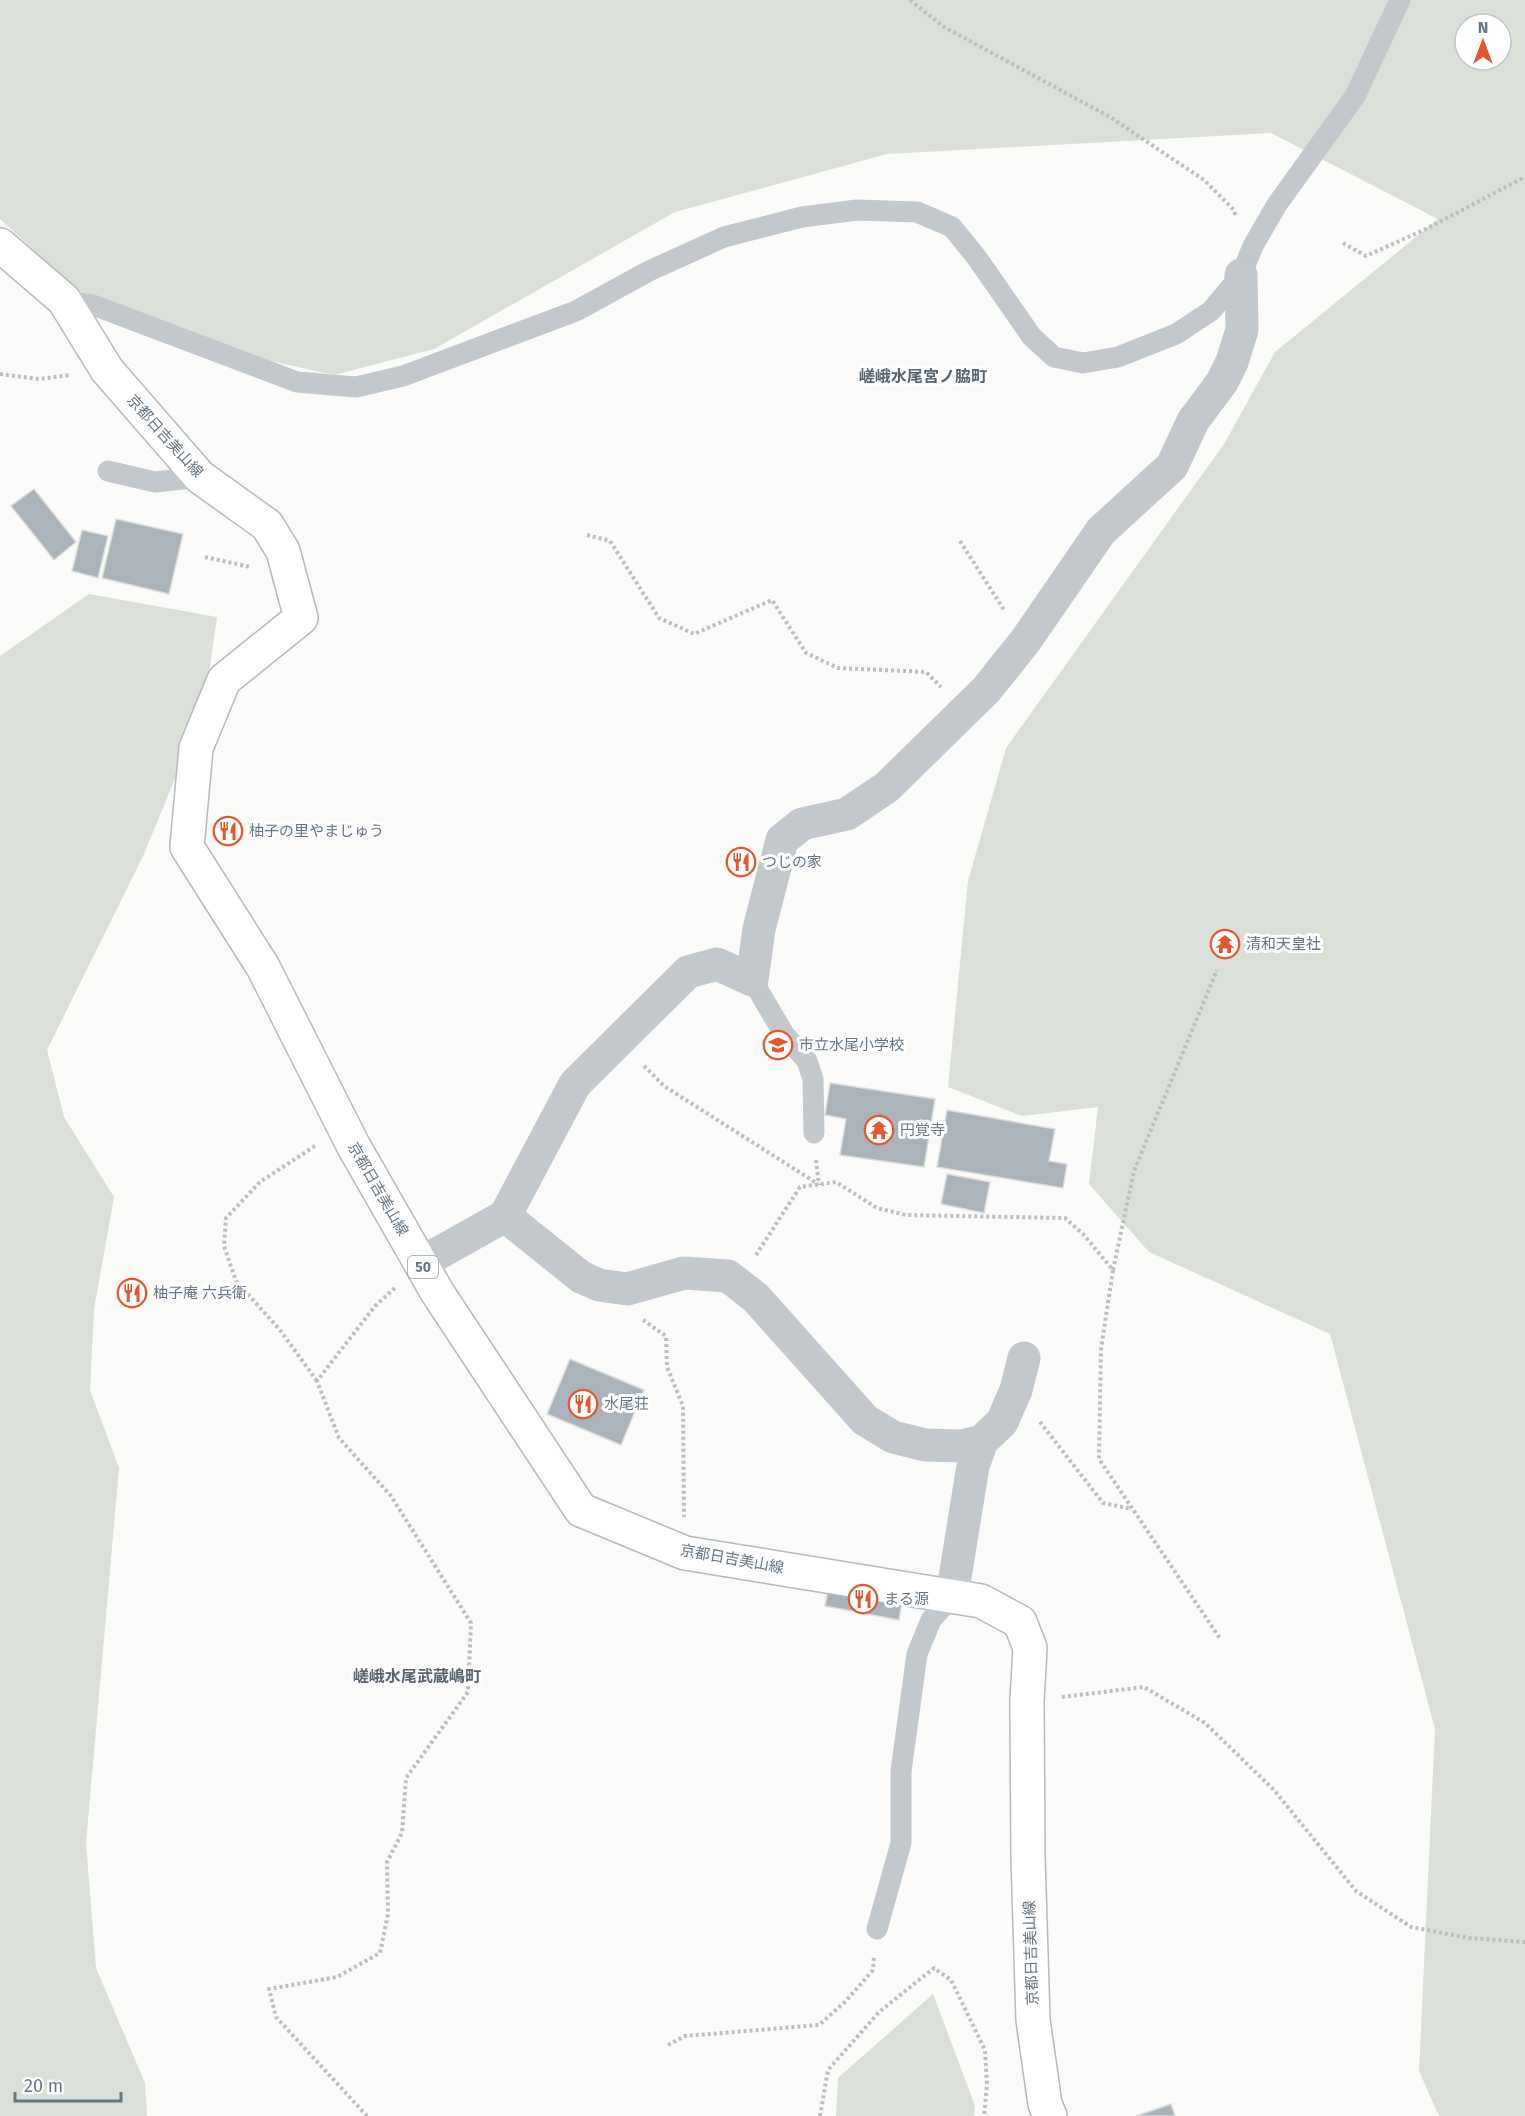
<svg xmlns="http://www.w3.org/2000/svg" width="1525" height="2116" viewBox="0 0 1525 2116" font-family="'Fira Sans','Noto Sans JP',sans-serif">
<rect width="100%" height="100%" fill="#fafaf8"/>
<path fill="#dadfd7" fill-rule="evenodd" d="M 0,0 L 1525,0 L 1525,2116 L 1439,2116 L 1419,2071 L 1435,1729 L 1330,1334 L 1149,1252 L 1089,1184 L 1098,1107 L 1022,1116 L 948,1087 L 968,881 L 1006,748 L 1224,444 L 1275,352 L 1438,219 L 1271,133 L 887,154 L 675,212 L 434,349 L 334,375 L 253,357 L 77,290 L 0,219 ZM 1465,24 L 1501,24 L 1501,60 L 1465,60 Z
M 89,594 L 217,617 L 204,708 L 144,854 L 47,1050 L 64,1117 L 114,1197 L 94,1309 L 90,1390 L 119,1468 L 86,1843 L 96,1968 L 145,2083 L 147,2116 L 0,2116 L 0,656 Z
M 933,1994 L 975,2106 L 974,2116 L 836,2116 L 838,2078 Z"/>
<path fill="#aab3b9" stroke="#dcdcda" stroke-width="1.5" d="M 34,489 L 76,542 L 54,560 L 11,506 Z
M 116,519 L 183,534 L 169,594 L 102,578 Z
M 82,530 L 108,536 L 98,578 L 72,571 Z
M 830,1083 L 935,1099 L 924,1167 L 840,1155 L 846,1119 L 825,1115 Z
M 947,1110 L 1055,1129 L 1049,1161 L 1067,1164 L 1063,1188 L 937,1167 Z
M 947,1174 L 990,1182 L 984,1213 L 941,1204 Z
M 570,1359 L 644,1390 L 621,1445 L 547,1414 Z
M 830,1580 L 903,1595 L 899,1620 L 825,1606 Z
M 1171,2104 L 1175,2116 L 1136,2116 Z"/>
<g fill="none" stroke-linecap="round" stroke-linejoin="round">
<g stroke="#b5babe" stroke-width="36">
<path id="primary" d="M 0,245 L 64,300 L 107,370 L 200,477 L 267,525 L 283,551 L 301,618 L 224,680 L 196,748 L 187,847 L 263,967 L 353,1145 L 437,1292 L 581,1510 L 685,1553 L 981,1601 L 1020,1622 L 1030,1648 L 1027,1701 L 1028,1857 L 1033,2020 L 1045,2104 L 1050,2116"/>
</g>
<path stroke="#bbbfc2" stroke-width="4" stroke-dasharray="3 3" stroke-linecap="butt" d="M 910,0 L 944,27 L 1110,117 L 1204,180 L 1234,210 L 1236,218
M 1343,243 L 1366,256 L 1426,229 L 1525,177
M 0,374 L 39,379 L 71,375
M 587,535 L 610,541 L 659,618 L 694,634 L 772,600 L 806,653 L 838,668 L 926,672 L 941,687
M 960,541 L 1004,610
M 205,557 L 250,567
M 644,1066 L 664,1086 L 818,1184
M 315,1146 L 260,1182 L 226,1218 L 224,1246 L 236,1281 L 280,1330 L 317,1381
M 816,1160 L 819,1185
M 756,1255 L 800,1187 L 836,1182 L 877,1208 L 906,1215 L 1065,1218 L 1083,1234 L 1113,1270 L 1101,1349 L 1099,1459 L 1221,1640
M 1113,1270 L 1134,1171 L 1217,970
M 643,1320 L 666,1336 L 667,1367 L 683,1406 L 684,1517
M 1040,1422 L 1103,1503 L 1132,1509
M 1062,1697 L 1144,1687 L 1205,1723 L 1274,1790 L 1356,1891 L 1411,1927 L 1469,1938 L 1525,1942
M 668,2045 L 685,2036 L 819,2025 L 845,2002 L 873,1970 L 874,1956
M 367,2116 L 276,2017 L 269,1989 L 337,1977 L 380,1953 L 388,1914 L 387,1862 L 402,1833 L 406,1778 L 468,1692 L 471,1623 L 391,1496 L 339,1438 L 317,1381 L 375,1306 L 396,1287
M 820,2116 L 828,2070 L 879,2012 L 934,1968 L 951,1980 L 985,2050 L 987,2085 L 984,2116"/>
<path stroke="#c3c8cc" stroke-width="21" d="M 64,300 L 93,305 L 297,382 L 356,387 L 403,376 L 576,311 L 649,271 L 724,237 L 802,217 L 857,210 L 917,212 L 952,227 L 977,258 L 1032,337 L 1054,357 L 1083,363 L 1118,357 L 1176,334 L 1211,311 L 1241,275 L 1253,246 L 1276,206 L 1355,96 L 1400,0
M 108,471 L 155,482 L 200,477
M 752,980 L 784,1034 L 807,1061 L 813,1079 L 814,1133
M 877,1929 L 901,1843 L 901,1771 L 917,1654 L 931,1620 L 952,1596"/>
<path stroke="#c3c8cc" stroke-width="33" d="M 505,1216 L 581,1277 L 599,1285 L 627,1289 L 684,1273 L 728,1276 L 756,1298 L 865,1420 L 893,1437 L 925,1445 L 962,1446 L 982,1441 L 1002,1422 L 1016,1390 L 1024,1358
M 421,1263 L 505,1216 L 575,1084 L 688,972 L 717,964 L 752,980 L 759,929 L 782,840 L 802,824 L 847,814 L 887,787 L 986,690 L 1026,640 L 1101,531 L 1172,466 L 1193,421 L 1222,382 L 1232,362 L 1242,330 L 1241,275
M 952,1596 L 973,1466 L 982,1441"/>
<use href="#primary" stroke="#fff" stroke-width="33"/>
</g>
<defs>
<g id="restaurant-ring" transform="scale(1.5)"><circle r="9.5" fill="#fff" stroke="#e4572e" stroke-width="1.5"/><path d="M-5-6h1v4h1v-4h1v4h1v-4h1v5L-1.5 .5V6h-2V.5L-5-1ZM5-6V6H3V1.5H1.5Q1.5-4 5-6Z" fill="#e4572e"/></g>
<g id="temple-ring" transform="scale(1.5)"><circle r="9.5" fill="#fff" stroke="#e4572e" stroke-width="1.5"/><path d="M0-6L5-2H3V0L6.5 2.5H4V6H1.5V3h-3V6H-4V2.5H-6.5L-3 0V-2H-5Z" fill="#e4572e"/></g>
<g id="school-ring" transform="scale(1.5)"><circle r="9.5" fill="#fff" stroke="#e4572e" stroke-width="1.5"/><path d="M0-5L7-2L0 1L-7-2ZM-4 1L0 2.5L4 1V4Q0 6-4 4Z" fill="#e4572e"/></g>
</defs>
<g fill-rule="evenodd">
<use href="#restaurant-ring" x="228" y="831"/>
<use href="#restaurant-ring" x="741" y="862"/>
<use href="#temple-ring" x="1225" y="944"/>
<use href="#school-ring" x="778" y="1045"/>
<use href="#temple-ring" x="879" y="1130"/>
<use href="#restaurant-ring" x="132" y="1293"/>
<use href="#restaurant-ring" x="583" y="1404"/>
<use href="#restaurant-ring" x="863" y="1599"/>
</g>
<g text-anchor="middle" stroke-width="6" stroke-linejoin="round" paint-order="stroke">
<rect fill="#fff" stroke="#939fa8" stroke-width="1.5" x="408" y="1256" width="30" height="22" rx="4.5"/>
<g font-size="14" font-weight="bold" fill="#657683">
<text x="423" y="1272">50</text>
</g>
<g font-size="15" fill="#657683" stroke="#fff">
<text transform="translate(165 436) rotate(48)" y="5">京都日吉美山線</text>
<text transform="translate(378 1189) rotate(60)" y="5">京都日吉美山線</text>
<text transform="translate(732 1559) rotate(10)" y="5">京都日吉美山線</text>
<text transform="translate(1031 1953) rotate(-92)" y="5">京都日吉美山線</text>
</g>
<g font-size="15" fill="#657683" stroke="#fff" text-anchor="start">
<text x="249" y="836">柚子の里やまじゅう</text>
<text x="762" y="867">つじの家</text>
<text x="1246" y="949">清和天皇社</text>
<text x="799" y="1050">市立水尾小学校</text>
<text x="900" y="1135">円覚寺</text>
<text x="153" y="1298">柚子庵 六兵衛</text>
<text x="604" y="1409">水尾荘</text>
<text x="884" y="1604">まる源</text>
</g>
<g font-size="16" font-weight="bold" fill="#57646e" stroke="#fff">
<text x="923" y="382">嵯峨水尾宮ノ脇町</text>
<text x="417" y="1682">嵯峨水尾武蔵嶋町</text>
</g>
</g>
<g transform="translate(1483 42)"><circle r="28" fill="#ffffff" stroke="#c1c8cd" stroke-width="1.5"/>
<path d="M0-4.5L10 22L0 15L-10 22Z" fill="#e4572e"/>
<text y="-9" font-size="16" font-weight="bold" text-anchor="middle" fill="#657683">N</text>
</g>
<path d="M15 2092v9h106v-9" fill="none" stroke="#657683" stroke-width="3"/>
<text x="24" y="2092" font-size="18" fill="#657683" stroke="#ffffff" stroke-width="4.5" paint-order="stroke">20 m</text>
</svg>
